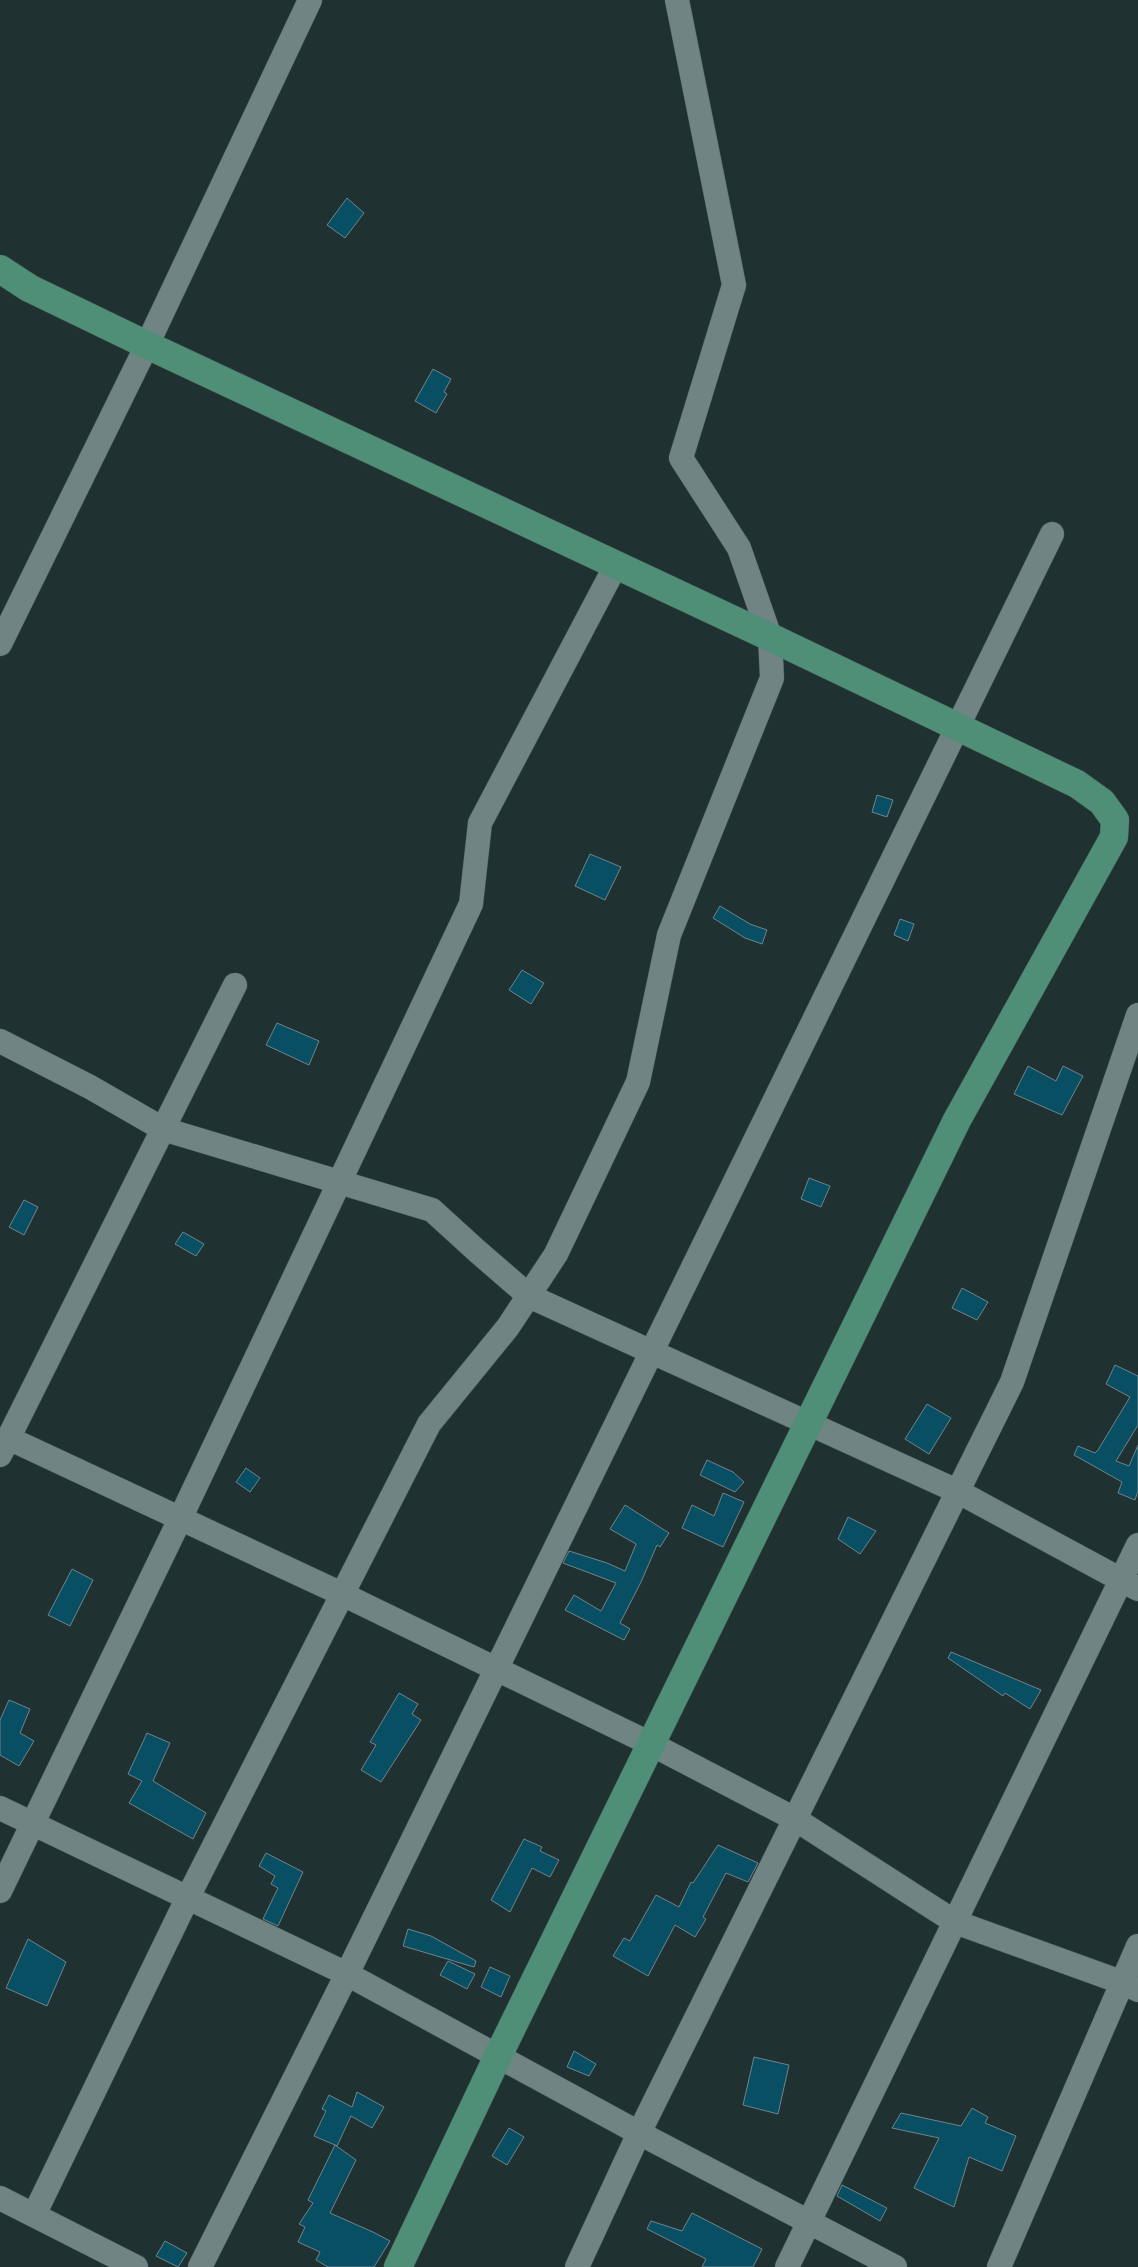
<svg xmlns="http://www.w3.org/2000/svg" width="1138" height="2267" viewBox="0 0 1138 2267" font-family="Jost,sans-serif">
<rect width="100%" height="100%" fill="#1f3131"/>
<path fill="#094f64" stroke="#71838a" d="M 347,198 L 364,213 L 345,238 L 327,225 Z
M 433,369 L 451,379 L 444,392 L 447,394 L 436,413 L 415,401 Z
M 877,795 L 893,800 L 887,817 L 872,812 Z
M 590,854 L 621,867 L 605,900 L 575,886 Z
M 720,906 L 750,924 L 767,930 L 762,944 L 745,938 L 713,918 Z
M 900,919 L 914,924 L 908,941 L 894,935 Z
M 522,970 L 544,983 L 531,1004 L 509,990 Z
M 277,1023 L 319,1041 L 309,1065 L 266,1045 Z
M 1028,1066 L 1056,1081 L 1063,1066 L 1083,1076 L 1062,1115 L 1014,1094 Z
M 809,1178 L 830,1186 L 821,1207 L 801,1199 Z
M 24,1200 L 38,1207 L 24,1235 L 9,1227 Z
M 183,1232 L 204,1244 L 196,1256 L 175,1244 Z
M 962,1288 L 988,1302 L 977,1320 L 952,1308 Z
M 1115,1365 L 1138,1376 L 1138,1425 L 1116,1461 L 1129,1466 L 1138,1445 L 1138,1491 L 1135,1500 L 1118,1493 L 1122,1482 L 1074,1455 L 1078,1446 L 1095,1453 L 1098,1450 L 1130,1397 L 1106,1384 Z
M 927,1404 L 951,1418 L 929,1454 L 905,1439 Z
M 707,1460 L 733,1472 L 744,1482 L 735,1492 L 700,1475 Z
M 246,1468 L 260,1478 L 250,1492 L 236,1482 Z
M 723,1493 L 744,1502 L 723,1547 L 682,1528 L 692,1505 L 714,1516 Z
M 625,1505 L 669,1533 L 660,1547 L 657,1545 L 641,1582 L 620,1623 L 630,1629 L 624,1640 L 565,1610 L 574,1595 L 601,1611 L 616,1583 L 563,1563 L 569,1551 L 607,1563 L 625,1571 L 636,1544 L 610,1529 Z
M 848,1517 L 876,1531 L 860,1554 L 838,1539 Z
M 72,1569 L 93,1580 L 70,1626 L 48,1615 Z
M 951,1652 L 1041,1690 L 1030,1709 L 1005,1693 L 1003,1696 L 948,1658 Z
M 399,1693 L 418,1704 L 412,1714 L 421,1720 L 381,1782 L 361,1770 L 376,1745 L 370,1742 Z
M 9,1700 L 30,1709 L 20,1733 L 34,1741 L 19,1766 L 0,1755 L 0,1720 Z
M 147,1733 L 170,1743 L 153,1781 L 206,1813 L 193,1839 L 129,1803 L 142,1781 L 128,1774 Z
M 524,1839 L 542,1847 L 540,1851 L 559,1860 L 550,1877 L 532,1868 L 510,1912 L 491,1900 Z
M 718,1845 L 758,1863 L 748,1882 L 726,1873 L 703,1917 L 706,1919 L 695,1937 L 675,1925 L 648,1976 L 613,1956 L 624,1938 L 630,1941 L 656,1895 L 679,1907 L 691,1882 L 693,1883 Z
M 266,1853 L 303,1872 L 278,1926 L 263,1919 L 278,1888 L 271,1884 L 275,1876 L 259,1866 Z
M 408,1929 L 431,1936 L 476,1961 L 474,1967 L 403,1946 Z
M 28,1939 L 66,1962 L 47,2006 L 6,1988 Z
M 448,1961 L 475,1974 L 467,1989 L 440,1975 Z
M 490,1967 L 510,1976 L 501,1997 L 481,1987 Z
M 574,2051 L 596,2064 L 589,2076 L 567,2067 Z
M 754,2057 L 789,2065 L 778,2114 L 743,2105 Z
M 357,2092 L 384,2107 L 372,2128 L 351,2116 L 337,2146 L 335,2145 L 356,2160 L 330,2213 L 375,2233 L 390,2241 L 374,2267 L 328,2267 L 316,2260 L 320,2252 L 298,2242 L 305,2227 L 299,2224 L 313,2203 L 308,2200 L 335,2145 L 314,2136 L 326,2111 L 322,2109 L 329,2095 L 352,2107 Z
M 972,2108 L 988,2117 L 985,2123 L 1016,2136 L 1002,2171 L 969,2157 L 954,2207 L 914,2188 L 939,2138 L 892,2128 L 901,2113 L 961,2126 Z
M 509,2128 L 524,2137 L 507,2165 L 492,2156 Z
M 842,2185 L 887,2208 L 880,2221 L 837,2196 Z
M 692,2213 L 762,2249 L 753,2267 L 702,2267 L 706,2259 L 647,2229 L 651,2221 L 682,2231 Z
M 165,2241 L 187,2253 L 178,2267 L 156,2256 Z"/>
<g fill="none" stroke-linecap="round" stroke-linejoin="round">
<g stroke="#3e4f4e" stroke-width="25">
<path id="minor" d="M 0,644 L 147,345 L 310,0
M 0,1041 L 90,1087 L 163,1129 L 432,1210 L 477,1251 L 529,1296 L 957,1491 L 1138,1589
M 8,1438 L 342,1594 L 651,1744 L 795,1819 L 955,1922 L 1121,1982 L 1138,1990
M 0,1455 L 235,985
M 0,1808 L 347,1974 L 639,2133 L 895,2267
M 0,1891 L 180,1519 L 471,904 L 480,823 L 616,565
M 0,2198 L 136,2267
M 34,2215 L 188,1897 L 429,1424 L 508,1327 L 556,1254 L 638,1082 L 669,935 L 772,678 L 770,637 L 739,548 L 681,458 L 734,285 L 677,0
M 200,2267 L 347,1974 L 1052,534
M 577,2267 L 639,2133 L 1012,1382 L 1138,1015
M 787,2267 L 1138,1545
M 999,2267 L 1138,1946"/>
</g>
<g stroke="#3e4f4e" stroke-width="29">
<path id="primary" d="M 0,269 L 29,288 L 147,345 L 770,637 L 1077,784 L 1102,802 L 1115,820 L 1114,837 L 957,1120 L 498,2056 L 398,2267"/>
</g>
<use href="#minor" stroke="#708483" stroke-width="24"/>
<use href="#primary" stroke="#508f77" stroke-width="28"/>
</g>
</svg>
